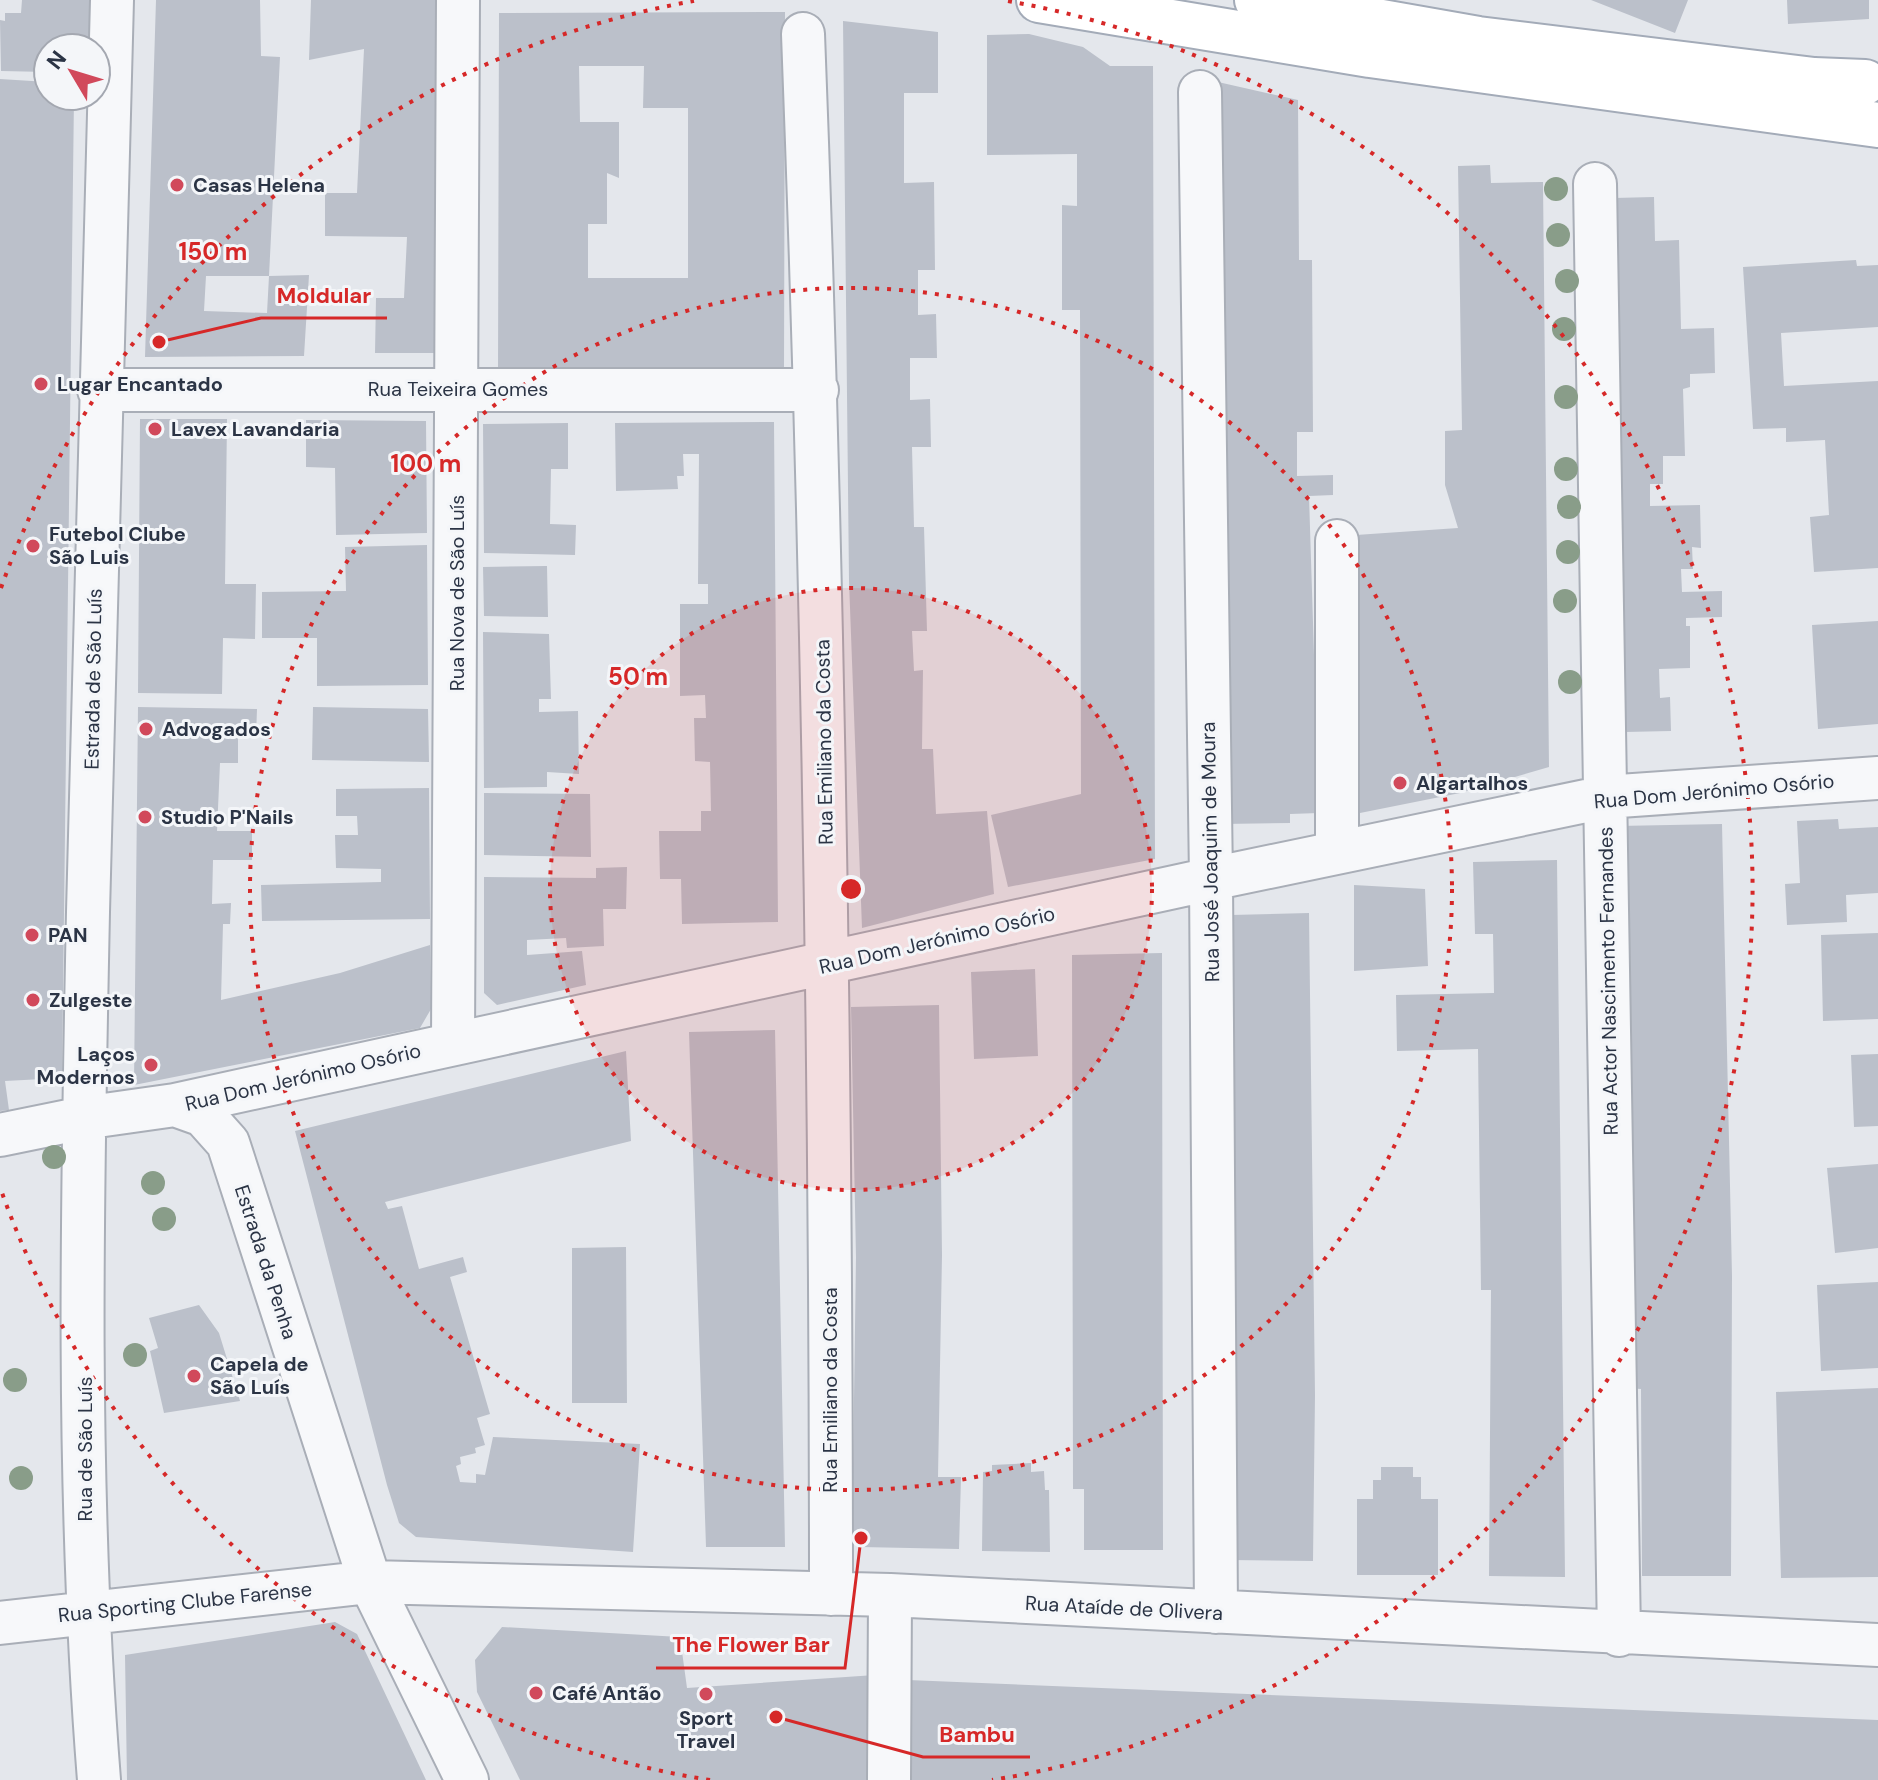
<svg xmlns="http://www.w3.org/2000/svg" width="1878" height="1780" viewBox="0 0 1878 1780" font-family="'DM Sans',sans-serif">
<rect width="100%" height="100%" fill="#e4e7ec"/>
<path fill="#bbc0ca" fill-rule="evenodd" d="M 22,0 L 93,0 L 91,48 L 48,48 L 48,72 L 1,71 L 0,20 L 5,21 L 5,13 L 21,13 Z
M 156,0 L 260,0 L 261,56 L 280,57 L 269,276 L 206,276 L 204,311 L 267,313 L 269,276 L 309,275 L 304,356 L 145,357 Z
M 311,0 L 440,0 L 436,353 L 375,353 L 376,298 L 404,298 L 407,237 L 325,236 L 325,193 L 357,193 L 364,49 L 309,60 Z
M 1591,0 L 1688,0 L 1675,33 Z
M 1787,0 L 1869,0 L 1869,19 L 1788,24 Z
M 785,12 L 784,370 L 498,371 L 499,13 ZM 579,66 L 644,66 L 643,108 L 688,108 L 688,278 L 588,278 L 588,224 L 607,224 L 607,173 L 619,178 L 619,122 L 580,122 Z
M 843,21 L 938,32 L 938,93 L 904,93 L 904,183 L 934,182 L 935,270 L 918,270 L 918,315 L 936,314 L 937,358 L 910,358 L 910,400 L 930,399 L 931,447 L 912,447 L 914,527 L 924,527 L 927,631 L 912,631 L 914,671 L 923,670 L 922,749 L 933,749 L 936,814 L 987,811 L 994,894 L 862,928 L 849,581 Z
M 1029,34 L 1083,47 L 1110,66 L 1153,66 L 1155,859 L 1008,887 L 991,815 L 1081,794 L 1080,310 L 1062,310 L 1062,205 L 1077,206 L 1077,154 L 987,155 L 987,35 Z
M 0,79 L 48,82 L 48,96 L 74,96 L 62,1078 L 5,1081 L 9,1110 L 0,1111 Z
M 1218,82 L 1298,100 L 1299,260 L 1312,260 L 1313,432 L 1297,432 L 1297,476 L 1333,475 L 1333,495 L 1309,496 L 1319,813 L 1290,814 L 1290,823 L 1222,824 Z
M 1490,165 L 1491,183 L 1543,182 L 1549,767 L 1460,793 L 1355,814 L 1356,535 L 1458,528 L 1445,485 L 1445,431 L 1462,430 L 1458,166 Z
M 1654,197 L 1655,241 L 1679,240 L 1681,329 L 1714,328 L 1715,373 L 1690,374 L 1690,387 L 1683,389 L 1685,456 L 1663,456 L 1663,484 L 1650,484 L 1650,506 L 1700,505 L 1701,548 L 1692,547 L 1693,569 L 1681,569 L 1682,592 L 1722,591 L 1722,617 L 1686,618 L 1686,626 L 1690,626 L 1690,668 L 1659,669 L 1660,698 L 1670,697 L 1671,731 L 1625,732 L 1614,198 Z
M 1856,260 L 1857,266 L 1878,265 L 1878,327 L 1781,333 L 1784,386 L 1878,381 L 1878,568 L 1814,572 L 1810,517 L 1829,515 L 1825,440 L 1786,442 L 1786,428 L 1753,429 L 1743,267 Z
M 140,419 L 227,419 L 225,584 L 256,584 L 255,639 L 223,638 L 222,694 L 138,693 Z
M 306,420 L 426,421 L 427,533 L 336,535 L 335,468 L 306,467 Z
M 774,422 L 778,922 L 682,924 L 681,879 L 660,879 L 659,831 L 701,831 L 701,811 L 711,811 L 710,762 L 695,761 L 694,718 L 706,718 L 705,695 L 680,696 L 680,604 L 708,604 L 708,584 L 698,584 L 699,454 L 683,454 L 684,476 L 677,476 L 678,489 L 616,491 L 615,423 Z
M 568,423 L 568,469 L 551,469 L 550,524 L 576,525 L 575,555 L 484,553 L 483,424 Z
M 427,545 L 428,685 L 317,686 L 317,638 L 262,638 L 262,592 L 346,591 L 345,547 Z
M 547,566 L 548,617 L 484,616 L 483,567 Z
M 1878,621 L 1878,724 L 1818,729 L 1812,625 Z
M 483,632 L 549,634 L 551,699 L 539,699 L 539,712 L 578,711 L 579,774 L 547,772 L 547,787 L 484,788 Z
M 138,707 L 257,709 L 256,737 L 238,737 L 238,763 L 220,763 L 217,831 L 252,831 L 252,860 L 213,860 L 212,904 L 231,903 L 230,924 L 223,924 L 221,1000 L 340,973 L 430,945 L 431,1009 L 420,1028 L 134,1085 Z
M 313,707 L 428,709 L 429,762 L 312,760 Z
M 429,788 L 430,919 L 262,921 L 261,885 L 381,882 L 381,869 L 336,868 L 335,835 L 358,835 L 357,816 L 336,816 L 336,789 Z
M 484,793 L 590,794 L 591,857 L 484,855 Z
M 1838,819 L 1839,829 L 1878,827 L 1878,893 L 1846,895 L 1847,922 L 1787,925 L 1785,884 L 1800,883 L 1797,821 Z
M 1722,824 L 1732,1276 L 1731,1576 L 1642,1576 L 1641,1389 L 1628,1388 L 1618,826 Z
M 1557,860 L 1565,1577 L 1489,1576 L 1491,1290 L 1481,1290 L 1478,1049 L 1397,1051 L 1396,995 L 1494,993 L 1493,934 L 1475,934 L 1473,862 Z
M 627,867 L 626,909 L 603,909 L 604,946 L 567,948 L 566,938 L 527,940 L 527,955 L 582,951 L 586,985 L 497,1005 L 484,993 L 484,877 L 596,878 L 596,868 Z
M 1354,885 L 1425,889 L 1428,966 L 1354,971 Z
M 1309,913 L 1315,1395 L 1313,1561 L 1230,1560 L 1235,1182 L 1231,915 Z
M 1878,933 L 1878,1019 L 1823,1021 L 1821,935 Z
M 1162,953 L 1163,1550 L 1084,1550 L 1084,1489 L 1073,1489 L 1072,955 Z
M 1035,969 L 1038,1056 L 974,1059 L 971,972 Z
M 939,1005 L 942,1255 L 938,1477 L 961,1477 L 959,1549 L 861,1547 L 852,1540 L 856,1257 L 851,1007 Z
M 775,1030 L 785,1547 L 706,1547 L 689,1032 Z
M 626,1051 L 631,1141 L 385,1202 L 388,1209 L 402,1206 L 419,1269 L 463,1257 L 467,1272 L 450,1277 L 490,1414 L 477,1418 L 485,1445 L 475,1448 L 476,1453 L 460,1457 L 461,1464 L 456,1466 L 460,1482 L 476,1483 L 476,1474 L 485,1475 L 493,1437 L 640,1444 L 633,1552 L 416,1537 L 399,1523 L 387,1485 L 295,1131 Z
M 1878,1054 L 1878,1126 L 1854,1127 L 1851,1055 Z
M 1878,1164 L 1878,1248 L 1835,1253 L 1827,1168 Z
M 626,1247 L 627,1403 L 572,1403 L 572,1248 Z
M 1878,1282 L 1878,1368 L 1821,1371 L 1817,1285 Z
M 199,1305 L 219,1333 L 240,1401 L 164,1413 L 150,1351 L 158,1348 L 149,1318 Z
M 1878,1388 L 1878,1577 L 1781,1578 L 1776,1392 Z
M 1031,1463 L 1031,1472 L 1044,1471 L 1045,1490 L 1049,1490 L 1050,1552 L 982,1551 L 983,1472 L 992,1471 L 992,1465 Z
M 1381,1467 L 1413,1467 L 1413,1477 L 1421,1477 L 1421,1499 L 1438,1499 L 1438,1575 L 1357,1575 L 1357,1499 L 1373,1499 L 1373,1480 L 1381,1480 Z
M 335,1622 L 357,1634 L 426,1780 L 127,1780 L 125,1655 Z
M 502,1627 L 680,1637 L 687,1688 L 875,1675 L 876,1780 L 520,1780 L 477,1692 L 475,1660 Z
M 908,1680 L 1878,1720 L 1878,1780 L 897,1780 Z"/>
<g fill="none" stroke-linecap="round" stroke-linejoin="round">
<g stroke="#a9aeb7" stroke-width="46">
<path id="minor" d="M 803,34 C 823,554 831,1074 831,1594
M 1200,92 L 1211,879 L 1216,1612
M 1595,184 L 1619,1635
M 99,390 L 817,390
M 1337,541 L 1337,852
M 453,1043 L 458,0
M 175,1105 L 203,1115 L 228,1143 L 370,1582 L 467,1780
M 0,1135 L 83,1118 L 175,1105 L 1211,879 L 1605,797 L 1878,778
M 0,1623 L 370,1582 L 890,1595 L 1878,1645
M 99,1780 C 76,1492 82,1201 88,912 C 94,608 102,304 112,0
M 889,1780 L 890,1595"/>
</g>
<g stroke="#a3abb8" stroke-width="48">
<path id="major" d="M 1039,0 L 1370,55 L 1878,125
M 1257,0 L 1478,39 L 1814,80 L 1865,82"/>
</g>
<use href="#minor" stroke="#f7f8fa" stroke-width="42"/>
<use href="#major" stroke="#fff" stroke-width="44"/>
</g>
<g fill="#899d89">
<circle cx="1556" cy="189" r="12"/>
<circle cx="1558" cy="235" r="12"/>
<circle cx="1567" cy="281" r="12"/>
<circle cx="1564" cy="329" r="12"/>
<circle cx="1566" cy="397" r="12"/>
<circle cx="1566" cy="469" r="12"/>
<circle cx="1569" cy="507" r="12"/>
<circle cx="1568" cy="552" r="12"/>
<circle cx="1565" cy="601" r="12"/>
<circle cx="1570" cy="682" r="12"/>
<circle cx="54" cy="1157" r="12"/>
<circle cx="153" cy="1183" r="12"/>
<circle cx="164" cy="1219" r="12"/>
<circle cx="135" cy="1355" r="12"/>
<circle cx="15" cy="1380" r="12"/>
<circle cx="21" cy="1478" r="12"/>
</g>
<circle cx="851" cy="889" r="301" fill="#d62828" fill-opacity=".12"/>
<g fill="none" stroke="#d62828" stroke-width="4" stroke-dasharray="4 8">
<circle cx="851" cy="889" r="301"/>
<circle cx="851" cy="889" r="601"/>
<path d="M710 1780A902 902 0 0 1 1 1190M1 588A902 902 0 0 1 694 1M1008 1A902 902 0 0 1 992 1780"/>
</g>
<g fill="#d1495b" stroke="#f4f6f9" stroke-width="3">
<circle cx="177" cy="185" r="8"/>
<circle cx="41" cy="384" r="8"/>
<circle cx="155" cy="429" r="8"/>
<circle cx="33" cy="546" r="8"/>
<circle cx="146" cy="729" r="8"/>
<circle cx="1400" cy="783" r="8"/>
<circle cx="145" cy="817" r="8"/>
<circle cx="32" cy="935" r="8"/>
<circle cx="33" cy="1000" r="8"/>
<circle cx="151" cy="1065" r="8"/>
<circle cx="194" cy="1376" r="8"/>
<circle cx="536" cy="1693" r="8"/>
<circle cx="706" cy="1694" r="8"/>
</g>
<g text-anchor="middle" stroke-width="6" stroke-linejoin="round" paint-order="stroke">
<g font-size="20" font-weight="bold" fill="#2b3445" stroke="#f4f6f9" text-anchor="start">
<text x="193" y="192">Casas Helena</text>
<text x="57" y="391">Lugar Encantado</text>
<text x="171" y="436">Lavex Lavandaria</text>
<text x="49" y="541">Futebol Clube<tspan x="49" dy="23">São Luis</tspan></text>
<text x="162" y="736">Advogados</text>
<text x="1416" y="790">Algartalhos</text>
<text x="161" y="824">Studio P'Nails</text>
<text x="48" y="942">PAN</text>
<text x="49" y="1007">Zulgeste</text>
<text x="135" y="1061" text-anchor="end">Laços<tspan x="135" dy="23">Modernos</tspan></text>
<text x="210" y="1371">Capela de<tspan x="210" dy="23">São Luís</tspan></text>
<text x="552" y="1700">Café Antão</text>
<text x="706" y="1725" text-anchor="middle">Sport<tspan x="706" dy="23">Travel</tspan></text>
</g>
<g font-size="20" fill="#2b3445" stroke="#f4f6f9">
<text x="458" y="396">Rua Teixeira Gomes</text>
<text transform="translate(457 593) rotate(-90)" y="7">Rua Nova de São Luís</text>
<text transform="translate(93 679) rotate(-89)" y="7">Estrada de São Luís</text>
<text transform="translate(824 742) rotate(-91)" y="7">Rua Emiliano da Costa</text>
<text transform="translate(1714 791) rotate(-5)" y="7">Rua Dom Jerónimo Osório</text>
<text transform="translate(1210 852) rotate(-91)" y="7">Rua José Joaquim de Moura</text>
<text transform="translate(937 940) rotate(-13)" y="7">Rua Dom Jerónimo Osório</text>
<text transform="translate(1608 981) rotate(-91)" y="7">Rua Actor Nascimento Fernandes</text>
<text transform="translate(303 1077) rotate(-13)" y="7">Rua Dom Jerónimo Osório</text>
<text transform="translate(266 1262) rotate(72)" y="7">Estrada da Penha</text>
<text transform="translate(830 1390) rotate(-90)" y="7">Rua Emiliano da Costa</text>
<text transform="translate(85 1449) rotate(-90)" y="7">Rua de São Luís</text>
<text transform="translate(185 1602) rotate(-6)" y="7">Rua Sporting Clube Farense</text>
<text transform="translate(1124 1608) rotate(3)" y="7">Rua Ataíde de Olivera</text>
</g>
</g>
<circle cx="851" cy="889" r="12" fill="#d62828" stroke="#f4f6f9" stroke-width="4"/>
<g font-size="24" text-anchor="middle" font-weight="bold" fill="#d62828" stroke="#f4f6f9" stroke-width="6" stroke-linejoin="round" paint-order="stroke">
<text x="213" y="260">150 m</text>
<text x="426" y="472">100 m</text>
<text x="638" y="685">50 m</text>
</g>
<path fill="none" stroke="#d62828" stroke-width="3" d="M159 342L261 318H387M861 1538L845 1668H656M776 1717L923 1757H1030"/>
<g fill="#d62828" stroke="#f4f6f9" stroke-width="3">
<circle cx="159" cy="342" r="8"/>
<circle cx="861" cy="1538" r="8"/>
<circle cx="776" cy="1717" r="8"/>
</g>
<g font-size="22" text-anchor="middle" font-weight="bold" fill="#d62828" stroke="#f4f6f9" stroke-width="6" stroke-linejoin="round" paint-order="stroke">
<text x="324" y="303">Moldular</text>
<text x="751" y="1652">The Flower Bar</text>
<text x="977" y="1742">Bambu</text>
</g>
<g transform="translate(72 72) rotate(308)"><circle r="38" fill="#f4f6f9" stroke="#a4a8b1" stroke-width="2"/>
<path d="M0-6L14 30L0 20L-14 30Z" fill="#d1495b"/>
<text y="-12" font-size="22" font-weight="bold" text-anchor="middle" fill="#2b3445">N</text>
</g>
</svg>
